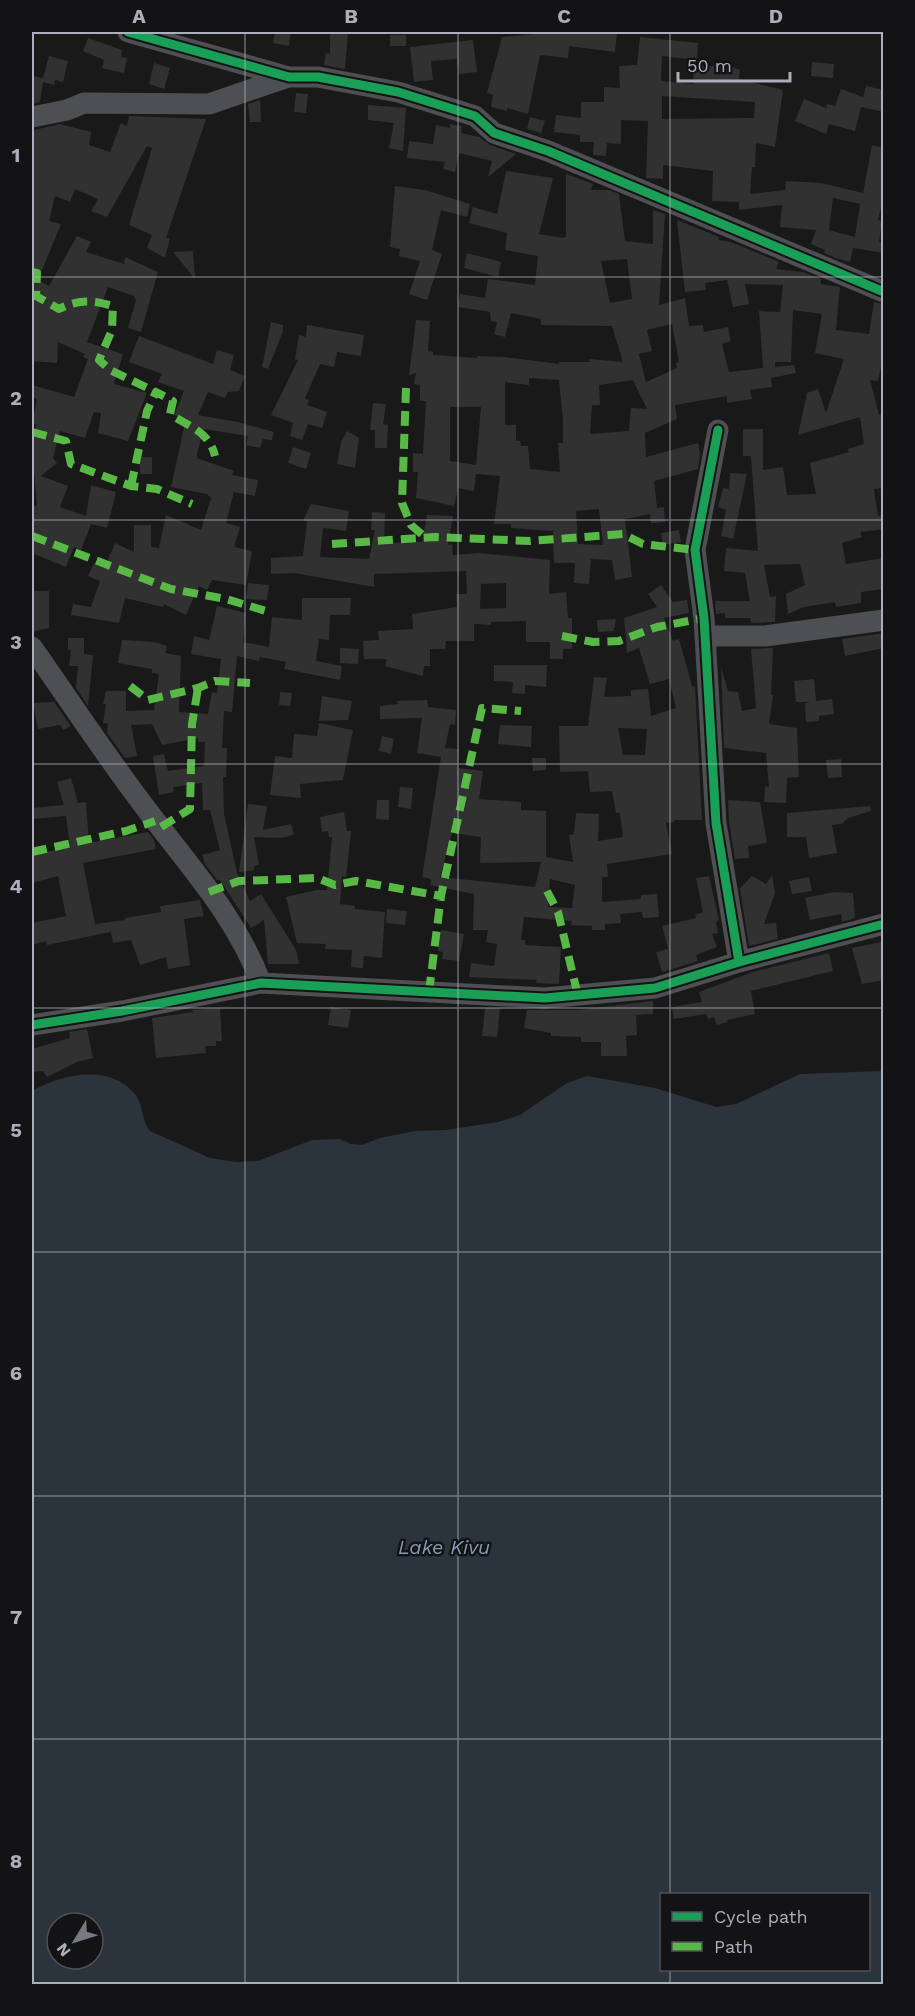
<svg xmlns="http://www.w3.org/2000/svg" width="915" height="2016" viewBox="0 0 915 2016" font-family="'Work Sans',sans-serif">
<rect width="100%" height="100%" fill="#191919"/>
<path fill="#2b343c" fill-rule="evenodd" d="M 883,1071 L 883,1984 L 32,1984 L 32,1091 C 61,1074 110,1063 135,1094 C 144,1106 141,1120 150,1131 L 210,1158 L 236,1162 L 258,1161 L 312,1140 L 339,1139 L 351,1144 L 362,1145 L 380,1138 L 415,1131 L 446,1130 L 498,1122 L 520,1115 L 567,1083 L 587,1076 L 655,1088 L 716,1107 L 736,1104 L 800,1074 ZM 662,1894 L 868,1894 L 868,1970 L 662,1970 ZM 57,1923 L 93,1923 L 93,1959 L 57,1959 Z"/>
<path fill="#313131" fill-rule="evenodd" d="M 275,32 L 291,32 L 289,46 L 273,43 Z
M 330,32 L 348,32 L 345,69 L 324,65 L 326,53 L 330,54 Z
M 534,32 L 617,32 L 615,52 L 569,46 L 568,58 L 540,55 L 528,114 L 507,108 L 507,111 L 491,107 L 493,95 L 487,93 L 502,37 L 534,34 Z
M 390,35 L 406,35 L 406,46 L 390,46 Z
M 640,37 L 698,43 L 697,60 L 662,56 L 661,81 L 693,84 L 694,65 L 724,67 L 724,64 L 740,70 L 739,79 L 783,90 L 775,147 L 756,143 L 755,167 L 752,167 L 750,194 L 785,190 L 786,181 L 821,183 L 863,193 L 872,145 L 884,148 L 884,195 L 878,220 L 882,221 L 879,242 L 884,243 L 884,253 L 853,248 L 850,262 L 836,258 L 824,253 L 825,250 L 811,244 L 816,230 L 780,227 L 782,205 L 739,210 L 739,202 L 712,201 L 713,171 L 663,165 L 663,179 L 646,178 L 648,121 L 621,120 L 621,144 L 607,143 L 606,156 L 593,155 L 594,142 L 580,142 L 580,135 L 554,132 L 556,115 L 581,118 L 581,102 L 604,102 L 604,87 L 620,88 L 619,66 L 637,65 ZM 662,96 L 755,102 L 754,118 L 662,119 ZM 833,198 L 860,204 L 855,237 L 829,230 Z
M 88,38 L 122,50 L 121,57 L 127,58 L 124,73 L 102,68 L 104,60 L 83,51 Z
M 473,40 L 477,72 L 459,74 L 457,59 L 431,61 L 433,80 L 414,82 L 410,47 Z
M 49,56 L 68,61 L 63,82 L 55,80 L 54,85 L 43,82 L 40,102 L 32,104 L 32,76 L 43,78 Z
M 812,62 L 834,64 L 833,78 L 811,76 Z
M 154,63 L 170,68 L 164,89 L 149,84 Z
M 866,86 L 884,90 L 884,112 L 861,107 L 855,131 L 829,124 L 826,134 L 795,121 L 804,99 L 826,108 L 827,104 L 835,106 L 841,89 L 863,97 Z
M 296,93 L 308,94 L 306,113 L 294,112 Z
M 260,100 L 261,122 L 250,122 L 248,104 Z
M 368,105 L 406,108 L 403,151 L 389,148 L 394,123 L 368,120 Z
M 129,116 L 206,119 L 166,238 L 170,238 L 165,258 L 147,248 L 152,235 L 129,225 L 152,148 L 147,146 L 107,217 L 91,211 L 98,199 L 75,189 L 70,202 L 55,196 L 49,221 L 61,224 L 38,280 L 49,286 L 77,236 L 91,242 L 86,252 L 124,264 L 125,257 L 158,272 L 141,332 L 128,328 L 136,300 L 134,296 L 108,287 L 87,342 L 123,354 L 114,384 L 147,393 L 128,441 L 98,433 L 101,413 L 94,412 L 85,438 L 60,431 L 53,458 L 57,463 L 41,476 L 68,486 L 60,507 L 86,516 L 91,485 L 116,492 L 107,528 L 91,524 L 81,550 L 74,547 L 66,567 L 32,553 L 32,505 L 37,506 L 32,449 L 36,425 L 32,422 L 37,399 L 32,397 L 32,385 L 74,397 L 88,359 L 83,357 L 85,354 L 58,342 L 57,363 L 32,361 L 32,140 L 34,130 L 60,124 L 91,132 L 89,145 L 110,152 L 121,123 L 127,126 Z
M 530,117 L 545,121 L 541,133 L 527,129 Z
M 450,124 L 462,126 L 461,133 L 479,137 L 490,145 L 516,154 L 488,177 L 492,161 L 459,153 L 455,172 L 443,169 L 445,162 L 407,158 L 409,141 L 433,144 L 436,125 L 450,128 Z
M 506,171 L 553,178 L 539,234 L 564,238 L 566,236 L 566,174 L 593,184 L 591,190 L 609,190 L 619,194 L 625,241 L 653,244 L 653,210 L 665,214 L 659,305 L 685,298 L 689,326 L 703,325 L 704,332 L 728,327 L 731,341 L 722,344 L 729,372 L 763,368 L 759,311 L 780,312 L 783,285 L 745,284 L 749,304 L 733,307 L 727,280 L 705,283 L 706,290 L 685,292 L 677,220 L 719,237 L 718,240 L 731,242 L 779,262 L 776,269 L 803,272 L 821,279 L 821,284 L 840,287 L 836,330 L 869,334 L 874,302 L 884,304 L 884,352 L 878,381 L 870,380 L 879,415 L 884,415 L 884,488 L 874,489 L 878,516 L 884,515 L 884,529 L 860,532 L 862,537 L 842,543 L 846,564 L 884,558 L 884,589 L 861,592 L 861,603 L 836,607 L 835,602 L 804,607 L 788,614 L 786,594 L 805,585 L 800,564 L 764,565 L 770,597 L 776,596 L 775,622 L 751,623 L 750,618 L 725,618 L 725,613 L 716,614 L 715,601 L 750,601 L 745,573 L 724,571 L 726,548 L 758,551 L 751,456 L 743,456 L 743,429 L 763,429 L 763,470 L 783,467 L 787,495 L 816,494 L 810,463 L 849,452 L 848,449 L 864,444 L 860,417 L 798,435 L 807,393 L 818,389 L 826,413 L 844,359 L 815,353 L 822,314 L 793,310 L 791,362 L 775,362 L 775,367 L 794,365 L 796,373 L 771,378 L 772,387 L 750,390 L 752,399 L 727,403 L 727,396 L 675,405 L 677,419 L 645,433 L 646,457 L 698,443 L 700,454 L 698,469 L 654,481 L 657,508 L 664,507 L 665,522 L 651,523 L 650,514 L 625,519 L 632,577 L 615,580 L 612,560 L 591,559 L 589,584 L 574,583 L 575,563 L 554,563 L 553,531 L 511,528 L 511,524 L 494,524 L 500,476 L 476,474 L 474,491 L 458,488 L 454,506 L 416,498 L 418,472 L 413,472 L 413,453 L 423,454 L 426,401 L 420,401 L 420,385 L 414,384 L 416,373 L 409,375 L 416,320 L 430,321 L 428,351 L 433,352 L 433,355 L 477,358 L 477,356 L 504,357 L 559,364 L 559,362 L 590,362 L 589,359 L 623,362 L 612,326 L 541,325 L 541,319 L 511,313 L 505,337 L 494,334 L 497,322 L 491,321 L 490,312 L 458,307 L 460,294 L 485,298 L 488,279 L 535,285 L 538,256 L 505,250 L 507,233 L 469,223 L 473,207 L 497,214 ZM 627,259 L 632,299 L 610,303 L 601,261 ZM 672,324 L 679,362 L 676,363 L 677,368 L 646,382 L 639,354 L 652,351 L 647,330 ZM 529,378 L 559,380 L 563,421 L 563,443 L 558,443 L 560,472 L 530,469 L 528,446 L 521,446 L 520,441 L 516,441 L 516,425 L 505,425 L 505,382 L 529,385 ZM 633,380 L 647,409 L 631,408 L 629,431 L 590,434 L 592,405 L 600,405 L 599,385 ZM 450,407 L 481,407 L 476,465 L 450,461 ZM 599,509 L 603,545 L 578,544 L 576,511 Z
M 395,186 L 425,190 L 470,204 L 467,217 L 441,210 L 432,250 L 442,254 L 427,300 L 409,294 L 420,261 L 399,256 L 400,249 L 390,247 Z
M 193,251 L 195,279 L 173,252 Z
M 467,253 L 501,262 L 498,277 L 464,268 Z
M 271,322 L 283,325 L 283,331 L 268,369 L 262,367 Z
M 307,325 L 364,335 L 361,356 L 337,352 L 334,367 L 320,364 L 305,398 L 309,400 L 307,405 L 327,412 L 322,428 L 308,424 L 302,440 L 290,436 L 293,423 L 271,415 L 298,360 L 295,359 L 299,335 L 306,337 Z
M 139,336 L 213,364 L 217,350 L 234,355 L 230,370 L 245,376 L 239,391 L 228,392 L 225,398 L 208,392 L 198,415 L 238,422 L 274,432 L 272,440 L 263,439 L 260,448 L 246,445 L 248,436 L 204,429 L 197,453 L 197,458 L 234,471 L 232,475 L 258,480 L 255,496 L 234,492 L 226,523 L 240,527 L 234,547 L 252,551 L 246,585 L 212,580 L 207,590 L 199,586 L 186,615 L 164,604 L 163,607 L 125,598 L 119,623 L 71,615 L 73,604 L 91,607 L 100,581 L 88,576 L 94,563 L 105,567 L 115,543 L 134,552 L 134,525 L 151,525 L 151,547 L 159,548 L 166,515 L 201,530 L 211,498 L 207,494 L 171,487 L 186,419 L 174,415 L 184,391 L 158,382 L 162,374 L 129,362 Z
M 373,403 L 386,404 L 383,424 L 388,425 L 387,448 L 375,448 L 375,430 L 370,430 Z
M 347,431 L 359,438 L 355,468 L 337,464 L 341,442 Z
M 293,447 L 311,453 L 306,469 L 288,463 Z
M 140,457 L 152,457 L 152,474 L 140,474 Z
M 730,473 L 747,474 L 733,539 L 721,536 L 726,510 L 718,507 L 723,488 L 729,489 Z
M 311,504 L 349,511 L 346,531 L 323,528 L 320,557 L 369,559 L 375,530 L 371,530 L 372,512 L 385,513 L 384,543 L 422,542 L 427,515 L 453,516 L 448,545 L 452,544 L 453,555 L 479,553 L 550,560 L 549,594 L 566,592 L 568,618 L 572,618 L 572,649 L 563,649 L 563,659 L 550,659 L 550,642 L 526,642 L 526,621 L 491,622 L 491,625 L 474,624 L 474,641 L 446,641 L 445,649 L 430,649 L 430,666 L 424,666 L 423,676 L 385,666 L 387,659 L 364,659 L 363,641 L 379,640 L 378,631 L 413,629 L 412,614 L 457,607 L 456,594 L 467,594 L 466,571 L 374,574 L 374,587 L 294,573 L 271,574 L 271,558 L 303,556 L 307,521 L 303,520 ZM 506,583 L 506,608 L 480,609 L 481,584 Z
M 679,530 L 681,542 L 663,545 L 661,533 Z
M 248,583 L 269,585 L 267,600 L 246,599 Z
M 661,585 L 673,602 L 687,600 L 689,613 L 664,618 L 673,641 L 679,639 L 692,686 L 695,687 L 702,820 L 674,820 L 675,822 L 666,823 L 672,854 L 607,864 L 608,877 L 602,877 L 602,902 L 641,899 L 641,895 L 657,894 L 659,917 L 643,918 L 642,912 L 620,914 L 621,923 L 605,924 L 605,930 L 592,930 L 592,926 L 571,925 L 572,921 L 524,917 L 521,940 L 525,940 L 525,945 L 561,947 L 559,984 L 536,983 L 537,980 L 469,977 L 471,963 L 494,966 L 497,944 L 486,942 L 488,930 L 473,930 L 474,894 L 430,885 L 431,879 L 422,877 L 441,757 L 417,753 L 422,718 L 380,719 L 380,706 L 398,704 L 397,701 L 427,700 L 428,707 L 456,710 L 455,725 L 450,724 L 445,748 L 459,749 L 458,768 L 483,771 L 479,799 L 521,802 L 521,810 L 546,811 L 546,857 L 573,862 L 569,835 L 574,834 L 576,813 L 599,814 L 598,841 L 623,837 L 620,813 L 616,813 L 612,791 L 590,792 L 588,771 L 560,772 L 559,726 L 588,726 L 594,677 L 607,678 L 604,697 L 631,696 L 631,690 L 648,689 L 651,716 L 676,708 L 669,679 L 650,684 L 639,648 L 627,653 L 624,618 L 657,607 L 648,594 ZM 618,728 L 647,729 L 645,755 L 623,755 ZM 452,833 L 481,837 L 480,863 L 541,862 L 535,887 L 440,877 ZM 550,879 L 575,885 L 572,908 L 548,907 Z
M 32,591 L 49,591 L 49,628 L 32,632 Z
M 302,598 L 351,598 L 350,615 L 330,615 L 329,640 L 319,639 L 316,661 L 342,666 L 340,680 L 284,669 L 286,662 L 260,657 L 259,661 L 237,656 L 232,712 L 224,711 L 222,748 L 227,748 L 226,777 L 223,777 L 224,814 L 237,873 L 250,901 L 261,894 L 296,950 L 299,964 L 268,964 L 264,920 L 251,928 L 220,880 L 217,880 L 205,864 L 202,855 L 220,850 L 210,810 L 203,810 L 202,783 L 173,787 L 174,792 L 159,795 L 153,756 L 164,754 L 168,771 L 204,766 L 205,742 L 198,742 L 198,738 L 162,745 L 152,724 L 131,725 L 137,756 L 125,758 L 107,733 L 108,723 L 103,723 L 106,704 L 103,704 L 106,691 L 126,691 L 126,711 L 154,710 L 159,674 L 152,673 L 152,669 L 118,663 L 122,640 L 154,642 L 167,646 L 165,653 L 181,656 L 179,712 L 208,714 L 212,692 L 217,693 L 221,659 L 191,654 L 194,636 L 209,640 L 217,606 L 246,613 L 243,642 L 269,647 L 272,617 L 302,620 Z
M 616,619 L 614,631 L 598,632 L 597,620 Z
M 884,633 L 884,648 L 845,656 L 842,639 Z
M 68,638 L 84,638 L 84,654 L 93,655 L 88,706 L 76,688 L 78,666 L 69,666 L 71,650 L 68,650 Z
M 340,648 L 359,649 L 358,664 L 340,663 Z
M 773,648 L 771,695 L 773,695 L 769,724 L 797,728 L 799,777 L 787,778 L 786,803 L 764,802 L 765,786 L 769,787 L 766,753 L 724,748 L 721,667 L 728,691 L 738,692 L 742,711 L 756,708 L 751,649 Z
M 494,665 L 547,665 L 546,687 L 525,685 L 525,694 L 512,693 L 513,682 L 494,681 Z
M 814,679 L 816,701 L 832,699 L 834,714 L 819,716 L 819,721 L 806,722 L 805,703 L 811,702 L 796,702 L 794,681 Z
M 280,692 L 292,693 L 290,706 L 279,705 Z
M 322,696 L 352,701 L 348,720 L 319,721 Z
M 54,702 L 71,726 L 63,730 L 60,725 L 38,729 L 33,703 Z
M 319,723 L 353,730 L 343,780 L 300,784 L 301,798 L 270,795 L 275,756 L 292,758 L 294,734 L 317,736 Z
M 500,725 L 532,726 L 531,747 L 498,744 Z
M 382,736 L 394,739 L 391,754 L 379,751 Z
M 532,758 L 546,758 L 546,770 L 533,771 Z
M 841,759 L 842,777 L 828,778 L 826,760 Z
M 71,778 L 78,803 L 86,802 L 89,843 L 148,832 L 154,840 L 156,849 L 83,863 L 95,924 L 125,920 L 125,918 L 161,912 L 160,906 L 200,900 L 204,916 L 184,919 L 190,965 L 168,969 L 166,957 L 140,965 L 131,940 L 113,943 L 111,932 L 47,945 L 46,941 L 32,945 L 32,923 L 66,916 L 58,876 L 32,883 L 32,847 L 45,845 L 46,852 L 70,847 L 66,816 L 32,819 L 32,808 L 64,805 L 57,782 Z
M 400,787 L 413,788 L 411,809 L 398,807 Z
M 377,800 L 389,800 L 389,820 L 376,819 Z
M 728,800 L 760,802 L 767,843 L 748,846 L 749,858 L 735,859 L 729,822 Z
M 248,804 L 267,806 L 263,830 L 291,824 L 294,835 L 281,838 L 254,837 L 259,865 L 254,866 L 254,870 L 239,872 Z
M 870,806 L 871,811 L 848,818 L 842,824 L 832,825 L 837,853 L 809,858 L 806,837 L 787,837 L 787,813 Z
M 344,812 L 347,831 L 351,831 L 346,877 L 342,876 L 340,904 L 355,906 L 355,909 L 385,912 L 382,958 L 364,956 L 363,968 L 351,967 L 352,950 L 325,949 L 326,944 L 297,943 L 286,897 L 316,890 L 327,890 L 332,837 L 329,837 L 328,831 L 322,832 L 320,817 Z
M 772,875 L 775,893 L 764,924 L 776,923 L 778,939 L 749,946 L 740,888 L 752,876 L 766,884 Z
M 709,876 L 719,920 L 716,922 L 718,933 L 712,934 L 717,947 L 696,955 L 698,961 L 662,972 L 656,952 L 668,949 L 662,926 L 696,918 L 695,915 L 703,912 L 696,878 Z
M 809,877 L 812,891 L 792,894 L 789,881 Z
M 834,892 L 853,893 L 855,918 L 842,922 L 841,914 L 810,920 L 805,898 Z
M 387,909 L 407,911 L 405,925 L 386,923 Z
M 441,930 L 464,934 L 459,961 L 442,959 L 443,952 L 438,951 Z
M 882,942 L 884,980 L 862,984 L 852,948 Z
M 829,953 L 833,971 L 751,991 L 755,1014 L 727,1020 L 728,1022 L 717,1025 L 714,1017 L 708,1019 L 706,1014 L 674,1019 L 672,1007 L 702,1002 L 699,992 L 753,972 Z
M 653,1001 L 653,1014 L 636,1015 L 637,1035 L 626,1036 L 627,1056 L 601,1056 L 601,1042 L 581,1042 L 581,1037 L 551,1036 L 551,1033 L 524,1028 L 527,1010 L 578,1010 Z
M 331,1007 L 351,1010 L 348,1028 L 328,1025 Z
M 220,1008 L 222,1041 L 216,1041 L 216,1046 L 205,1046 L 206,1053 L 156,1058 L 152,1018 L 193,1012 L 192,1010 Z
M 485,1008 L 500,1008 L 497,1037 L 482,1036 Z
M 87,1029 L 93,1058 L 77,1062 L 47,1077 L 43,1071 L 32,1072 L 32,1049 L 70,1038 L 69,1032 Z"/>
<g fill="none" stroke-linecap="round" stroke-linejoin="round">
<path stroke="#4d4f52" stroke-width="21" d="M 128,32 L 289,77 L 318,77 L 398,92 L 475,116 L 494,133 L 548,151 L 884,292
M 32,117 L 67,110 L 84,103 L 209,104 L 288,77
M 718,430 L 695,550 L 704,618 L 716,823 L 739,962
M 705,636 L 765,636 L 884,620
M 32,647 C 72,704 111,764 154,819 C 195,873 237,919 261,983
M 32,1025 L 122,1011 L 261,983 L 545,998 L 655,988 L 739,962 L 884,924"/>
<path stroke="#58b947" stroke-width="8" stroke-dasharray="15 8" stroke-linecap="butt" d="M 32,272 L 37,273 L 36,296 L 59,309 C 79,299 92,300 113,306 L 112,330 L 99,360 L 110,370 L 156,392
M 406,388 L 402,503 L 411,525 L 425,537
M 32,432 L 66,441 L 71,464 L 131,486 L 157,489 L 192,504
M 131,486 L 147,411 L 156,392 L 173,401 L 170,414 C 189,427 209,431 215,456
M 32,536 L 171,589 L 226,599 L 266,611
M 332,544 L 435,537 L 530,541 L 623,534 L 643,544 L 695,550
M 562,636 L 593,642 L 619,641 L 657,627 L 704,618
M 130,686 L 148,700 L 198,688 L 215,681 L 250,683
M 161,827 L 190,809 L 192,724 L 198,688
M 32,852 L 126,831 L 155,821
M 547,891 L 558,912 L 578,996
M 209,892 L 239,881 L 317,878 L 335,885 L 356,881 L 441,896
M 429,992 L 441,896 L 482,708 L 521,711"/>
<g stroke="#131315" stroke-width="13">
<path id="cycleway" d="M 128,32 L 289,77 L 318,77 L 398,92 L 475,116 L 494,133 L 548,151 L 884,292
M 718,430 L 695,550 L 704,618 L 716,823 L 739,962
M 32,1025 L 122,1011 L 261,983 L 545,998 L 655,988 L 739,962 L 884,924"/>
</g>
<use href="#cycleway" stroke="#1a9f57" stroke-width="9"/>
</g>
<path fill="none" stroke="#aaafbb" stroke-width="1.5" stroke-opacity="0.55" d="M 245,32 L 245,1984M 458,32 L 458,1984M 670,32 L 670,1894M 32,277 L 884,277M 32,520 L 884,520M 32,764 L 884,764M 32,1008 L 884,1008M 32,1252 L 884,1252M 32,1496 L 884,1496M 32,1739 L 884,1739M 670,1970 L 670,1984"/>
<g text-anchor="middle" stroke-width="5" stroke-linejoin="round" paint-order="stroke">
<g font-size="20" font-style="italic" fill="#7f9cb7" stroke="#131315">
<text x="444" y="1554">Lake Kivu</text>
</g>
</g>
<rect width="915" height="2016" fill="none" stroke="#131315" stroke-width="66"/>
<rect x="660" y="1893" width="210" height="78" fill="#131315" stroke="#4f5157" stroke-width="1.5"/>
<rect x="672" y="1912" width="30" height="9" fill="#1a9f57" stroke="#4f5157" stroke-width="1.5"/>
<text x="714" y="1923" font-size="18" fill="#aaafbb">Cycle path</text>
<rect x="672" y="1942" width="30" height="9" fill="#58b947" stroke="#4f5157" stroke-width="1.5"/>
<text x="714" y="1953" font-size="18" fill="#aaafbb">Path</text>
<g transform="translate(75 1941) rotate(232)"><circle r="28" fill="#131315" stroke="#4f5157" stroke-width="1.5"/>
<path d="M0-4.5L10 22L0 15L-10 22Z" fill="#777a82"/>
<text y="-9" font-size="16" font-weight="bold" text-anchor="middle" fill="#aaafbb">N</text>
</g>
<path d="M678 72v9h112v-9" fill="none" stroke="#aaafbb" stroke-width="3"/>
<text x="687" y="72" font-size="18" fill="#aaafbb" stroke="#131315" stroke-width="4.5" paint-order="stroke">50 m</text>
<rect x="33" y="33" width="849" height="1950" fill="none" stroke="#aaafbb" stroke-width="2"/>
<g font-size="20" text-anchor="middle" font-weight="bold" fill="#aaafbb">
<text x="139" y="23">A</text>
<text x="351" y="23">B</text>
<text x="564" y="23">C</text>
<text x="776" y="23">D</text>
<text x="16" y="162">1</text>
<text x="16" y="405">2</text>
<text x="16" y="649">3</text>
<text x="16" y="893">4</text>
<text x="16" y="1137">5</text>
<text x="16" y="1380">6</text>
<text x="16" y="1624">7</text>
<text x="16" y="1868">8</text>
</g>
</svg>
